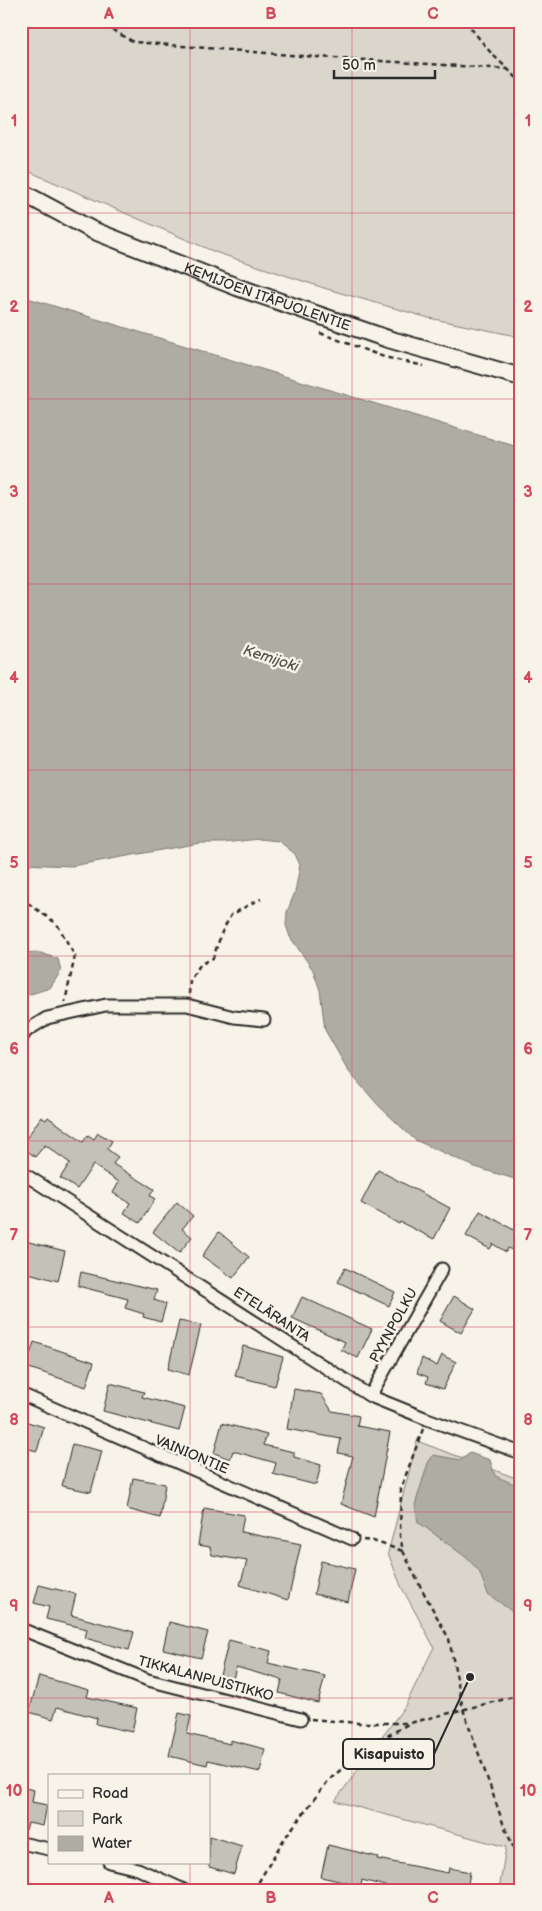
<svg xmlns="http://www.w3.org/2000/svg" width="542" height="1911" viewBox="0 0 542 1911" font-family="'Balsamiq Sans',sans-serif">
<rect width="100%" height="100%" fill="#f7f3e8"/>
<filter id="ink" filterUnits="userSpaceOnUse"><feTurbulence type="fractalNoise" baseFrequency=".02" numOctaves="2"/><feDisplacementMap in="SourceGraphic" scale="10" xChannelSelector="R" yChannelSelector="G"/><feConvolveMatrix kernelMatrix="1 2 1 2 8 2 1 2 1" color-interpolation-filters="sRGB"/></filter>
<g filter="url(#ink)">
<path fill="#dad6cc" stroke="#82807c" d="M 21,21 L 521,21 L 521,337 L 429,318 L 327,289 L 215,252 L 21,168 Z
M 417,1441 L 521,1480 L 521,1890 L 499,1890 L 506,1847 L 335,1801 L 405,1706 L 434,1647 L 401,1586 L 388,1553 Z"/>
<path fill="#afaca4" stroke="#7a7874" d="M 21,296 L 521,448 L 521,1181 L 475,1167 L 415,1140 L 379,1106 L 349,1072 L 325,1030 L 320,990 L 313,970 L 290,937 L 286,925 L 287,912 L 295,892 L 300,865 L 295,854 L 279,841 L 259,839 L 223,843 L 200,843 L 72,866 L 21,864 Z
M 21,952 L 41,953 L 58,959 L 61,971 L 50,988 L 21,997 Z
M 470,1453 L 490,1460 L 495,1476 L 521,1487 L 521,1618 L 488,1594 L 479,1571 L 467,1558 L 418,1522 L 415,1505 L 428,1463 L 433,1455 L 461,1460 Z"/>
<path fill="#c4c1b9" stroke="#2b2b2b" d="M 41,1117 L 46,1120 L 48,1117 L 83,1142 L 88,1135 L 94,1139 L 98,1133 L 112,1141 L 107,1149 L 118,1157 L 113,1164 L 154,1189 L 150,1196 L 155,1199 L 140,1223 L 124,1213 L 130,1203 L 113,1193 L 119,1182 L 93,1165 L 77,1189 L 60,1178 L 70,1163 L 45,1145 L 35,1157 L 21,1146 Z
M 378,1170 L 450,1208 L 434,1239 L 400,1222 L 399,1224 L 361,1203 Z
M 177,1202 L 193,1216 L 182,1229 L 192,1237 L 179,1253 L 153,1232 Z
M 480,1211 L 521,1234 L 521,1255 L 508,1248 L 506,1252 L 493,1244 L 490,1249 L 466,1236 Z
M 219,1232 L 249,1257 L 233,1278 L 202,1256 Z
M 21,1240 L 65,1251 L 58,1281 L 21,1271 Z
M 345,1268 L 395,1292 L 389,1306 L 338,1282 Z
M 81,1272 L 157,1290 L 154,1300 L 166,1304 L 161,1322 L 143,1317 L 144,1314 L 125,1308 L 128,1299 L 78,1286 Z
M 454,1296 L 475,1309 L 461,1333 L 440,1321 Z
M 302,1297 L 372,1329 L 358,1358 L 341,1350 L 345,1342 L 292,1318 Z
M 179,1321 L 201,1325 L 189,1375 L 168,1369 Z
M 34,1342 L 94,1362 L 86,1387 L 26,1367 Z
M 243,1346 L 283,1357 L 275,1386 L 235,1376 Z
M 442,1355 L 456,1362 L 443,1389 L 426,1383 L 428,1377 L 417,1373 L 422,1358 L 437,1366 Z
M 110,1383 L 144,1392 L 142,1397 L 185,1408 L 179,1431 L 103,1411 Z
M 294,1389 L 321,1394 L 332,1411 L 359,1416 L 357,1426 L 390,1432 L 374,1517 L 341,1504 L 353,1456 L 338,1453 L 341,1439 L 287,1429 Z
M 21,1420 L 44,1427 L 37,1451 L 21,1447 Z
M 222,1423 L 267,1435 L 263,1445 L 294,1452 L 294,1457 L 321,1465 L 316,1485 L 273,1474 L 276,1463 L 233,1451 L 230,1459 L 214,1453 Z
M 72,1444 L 102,1451 L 91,1492 L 62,1486 Z
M 133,1478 L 165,1484 L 160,1518 L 127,1509 Z
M 204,1508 L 244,1515 L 241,1532 L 301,1544 L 288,1600 L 240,1585 L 247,1561 L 212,1555 L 210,1547 L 198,1545 Z
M 321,1561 L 355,1569 L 348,1602 L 314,1594 Z
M 39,1585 L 76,1594 L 71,1615 L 134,1632 L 129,1650 L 85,1638 L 87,1629 L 46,1619 L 49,1607 L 34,1603 Z
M 169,1622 L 208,1632 L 201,1658 L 163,1649 Z
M 229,1640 L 271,1651 L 268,1663 L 325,1676 L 318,1703 L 279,1693 L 282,1680 L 236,1667 L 233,1679 L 220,1675 Z
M 39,1676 L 89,1690 L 87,1697 L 137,1708 L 132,1732 L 96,1724 L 97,1718 L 57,1707 L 53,1719 L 29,1712 Z
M 179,1713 L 191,1716 L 187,1734 L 230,1744 L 230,1740 L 265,1749 L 260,1772 L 208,1760 L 207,1765 L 169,1756 Z
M 21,1787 L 34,1790 L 32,1802 L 47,1805 L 43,1826 L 28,1823 L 26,1830 L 21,1830 Z
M 209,1836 L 242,1846 L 234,1874 L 209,1867 Z
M 328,1845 L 378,1857 L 377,1859 L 448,1873 L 449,1868 L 470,1872 L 467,1890 L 400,1890 L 362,1880 L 361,1886 L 321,1877 Z"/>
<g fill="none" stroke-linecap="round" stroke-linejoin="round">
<g stroke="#2b2b2b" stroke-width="15">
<path id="street" d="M 21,1039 L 26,1031 L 47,1018 L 106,1005 L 187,1005 L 234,1017 L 264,1020
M 21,1172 L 370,1396 L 427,1419 L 521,1453
M 21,1394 L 352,1539
M 370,1396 L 442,1269
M 21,1629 L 148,1680 L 301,1719
M 21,1843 L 49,1849
M 109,1862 L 138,1869 L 184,1890"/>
</g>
<g stroke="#2b2b2b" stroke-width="20">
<g id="secondary">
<path id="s1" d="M 21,192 L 92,230 L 237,287 L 388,339 L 521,377"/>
</g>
</g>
<path stroke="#2b2b2b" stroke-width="2.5" stroke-dasharray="5 4" stroke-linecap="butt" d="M 97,21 L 134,42 L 302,56 L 507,69
M 465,21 L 491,53 L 521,82
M 320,333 L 384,357 L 424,366
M 21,898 L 57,924 L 75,956 L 65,1002
M 189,994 L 190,980 L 200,965 L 213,958 L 222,932 L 231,915 L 252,903 L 261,899
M 423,1429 L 401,1488 L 400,1536 L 403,1551 L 418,1582 L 449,1639 L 463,1709 L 503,1823 L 521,1865
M 363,1540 L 373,1541 L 403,1551
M 311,1719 L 358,1723 L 408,1723
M 254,1890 L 284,1839 L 328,1781 L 363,1750 L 410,1723 L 521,1695"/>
<use href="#street" stroke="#f7f3e8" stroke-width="11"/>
<use href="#secondary" stroke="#f7f3e8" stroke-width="16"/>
</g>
</g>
<path fill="none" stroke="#d1495b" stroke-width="1" stroke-opacity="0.55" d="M 190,21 L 190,1775M 352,21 L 352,1890M 21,213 L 521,213M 21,399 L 521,399M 21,584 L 521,584M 21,770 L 521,770M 21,956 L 521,956M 21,1141 L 521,1141M 21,1327 L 521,1327M 21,1512 L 521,1512M 21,1698 L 521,1698M 190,1862 L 190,1890"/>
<g text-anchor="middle" stroke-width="5" stroke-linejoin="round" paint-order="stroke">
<g font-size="14" fill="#2b2b2b" stroke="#f7f3e8">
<text dy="5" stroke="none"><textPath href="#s1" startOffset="268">KEMIJOEN ITÄPUOLENTIE</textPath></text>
<text transform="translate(272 1314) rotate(33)" y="5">ETELÄRANTA</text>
<text transform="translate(393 1325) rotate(-61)" y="5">PYYNPOLKU</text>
<text transform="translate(192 1454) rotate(23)" y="5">VAINIONTIE</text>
<text transform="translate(206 1678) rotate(15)" y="5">TIKKALANPUISTIKKO</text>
</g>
<g font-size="15" font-style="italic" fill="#53524f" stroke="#f7f3e8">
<text transform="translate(271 658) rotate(18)" y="5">Kemijoki</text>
</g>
</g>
<path fill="none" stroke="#2b2b2b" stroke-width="2" d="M470 1677L434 1754"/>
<circle fill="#2b2b2b" stroke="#f7f3e8" stroke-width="2" cx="470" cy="1677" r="5"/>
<rect fill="#f7f3e8" stroke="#2b2b2b" stroke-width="2" x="343" y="1739" width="91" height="30" rx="5"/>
<g font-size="15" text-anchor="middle" font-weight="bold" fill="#2b2b2b">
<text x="389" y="1759">Kisapuisto</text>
</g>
<rect width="542" height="1911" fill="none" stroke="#f7f3e8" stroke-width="55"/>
<rect x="48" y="1774" width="162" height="90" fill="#f7f3e8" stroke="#a5a39c"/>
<rect x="58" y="1790" width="25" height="8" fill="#f7f3e8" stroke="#a5a39c"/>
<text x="92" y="1798" font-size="15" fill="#2b2b2b">Road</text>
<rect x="58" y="1811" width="25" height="15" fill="#dad6cc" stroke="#a5a39c"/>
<text x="92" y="1824" font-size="15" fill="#2b2b2b">Park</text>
<rect x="58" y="1836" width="25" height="15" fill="#afaca4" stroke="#a5a39c"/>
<text x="92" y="1848" font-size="15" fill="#2b2b2b">Water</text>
<path d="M334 70v8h101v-8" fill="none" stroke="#2b2b2b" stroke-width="2.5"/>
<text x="342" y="70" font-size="15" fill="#2b2b2b" stroke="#f7f3e8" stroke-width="4" paint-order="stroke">50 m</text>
<rect x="28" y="28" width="486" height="1856" fill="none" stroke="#d1495b" stroke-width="2"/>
<g font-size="16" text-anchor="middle" font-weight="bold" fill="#d1495b">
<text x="109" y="19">A</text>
<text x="271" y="19">B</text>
<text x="433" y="19">C</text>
<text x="14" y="126">1</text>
<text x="528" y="126">1</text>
<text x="14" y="312">2</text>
<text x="528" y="312">2</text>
<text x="14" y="497">3</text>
<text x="528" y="497">3</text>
<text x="14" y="683">4</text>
<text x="528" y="683">4</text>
<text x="14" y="868">5</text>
<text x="528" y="868">5</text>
<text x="14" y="1054">6</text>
<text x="528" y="1054">6</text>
<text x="14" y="1240">7</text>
<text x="528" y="1240">7</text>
<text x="14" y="1425">8</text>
<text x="528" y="1425">8</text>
<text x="14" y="1611">9</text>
<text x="528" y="1611">9</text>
<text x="14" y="1796">10</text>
<text x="528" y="1796">10</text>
<text x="109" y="1903">A</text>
<text x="271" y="1903">B</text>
<text x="433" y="1903">C</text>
</g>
</svg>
